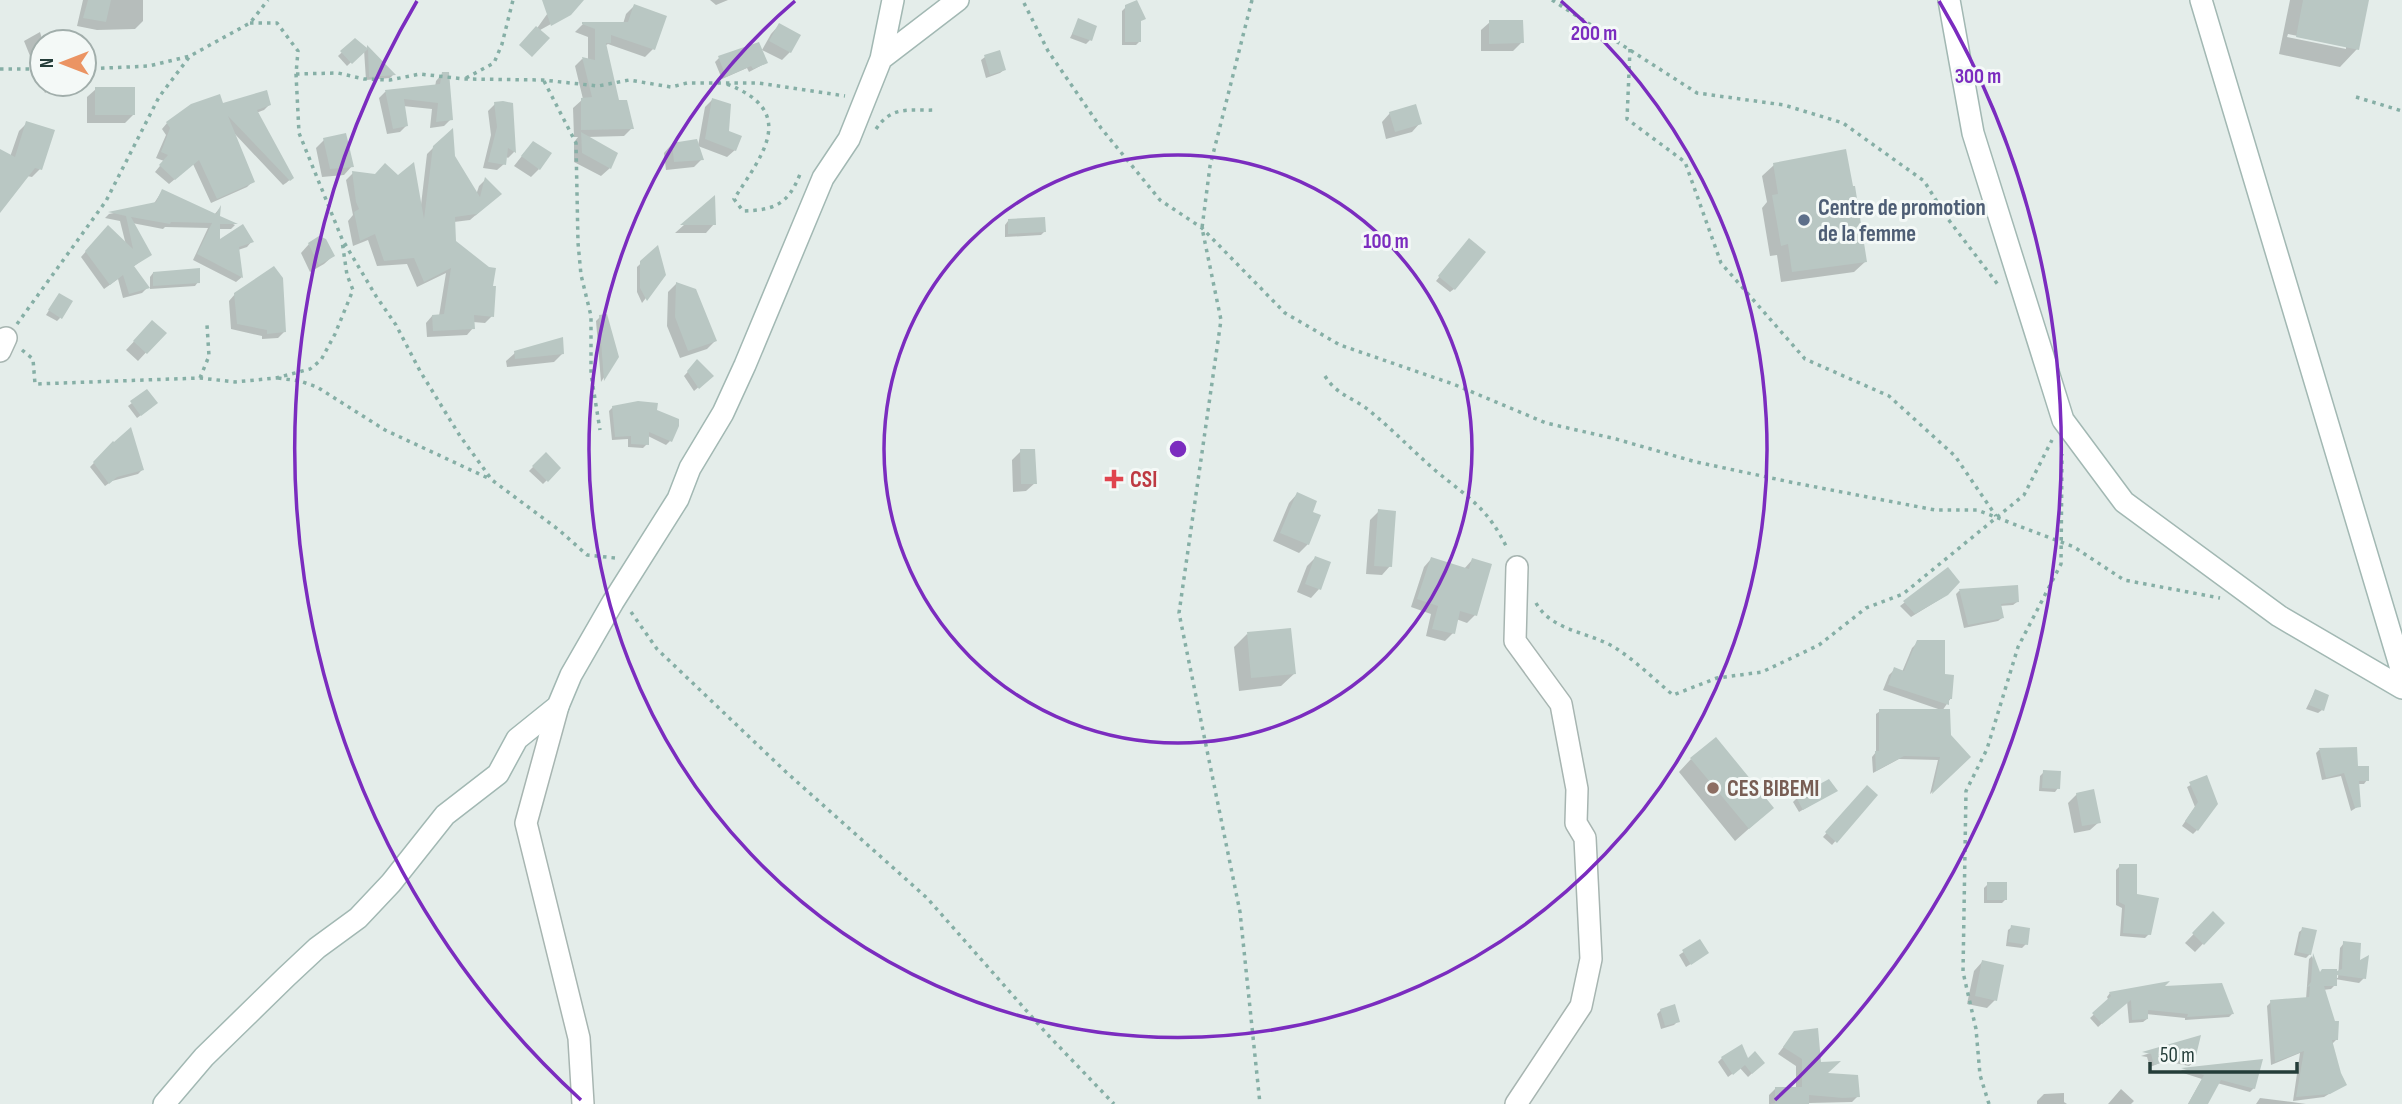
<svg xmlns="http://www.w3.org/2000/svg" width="2402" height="1104" viewBox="0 0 2402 1104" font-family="'Sofia Sans Condensed',sans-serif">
<rect width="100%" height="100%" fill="#e4edea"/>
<path fill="#0003" fill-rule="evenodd" d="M 83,0 L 143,0 L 143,21 L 135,29 L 97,30 L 77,26 Z
M 557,0 L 578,0 L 567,15 L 533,34 Z
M 710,0 L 728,0 L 716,5 Z
M 2290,0 L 2367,0 L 2357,49 L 2340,67 L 2279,54 ZM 2288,34 L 2346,46 L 2346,49 L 2287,37 Z
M 634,6 L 653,49 L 645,57 L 608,44 L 605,46 L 618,102 L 632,128 L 624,136 L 587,137 L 610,168 L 601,176 L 574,162 L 574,142 L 578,137 L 574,137 L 573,108 L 583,99 L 575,66 L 582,59 L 588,60 L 588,37 L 575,32 L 583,24 L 623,24 L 626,14 Z
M 1126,7 L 1139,22 L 1139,42 L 1136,45 L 1122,45 L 1122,11 Z
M 1079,20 L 1090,40 L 1086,44 L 1070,38 Z
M 1490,22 L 1522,42 L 1513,51 L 1481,51 L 1481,30 Z
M 779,25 L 790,52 L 782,60 L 762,50 L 771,34 Z
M 40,32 L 43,42 L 42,84 L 59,85 L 45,93 L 24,41 Z
M 355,40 L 366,49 L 367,47 L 393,75 L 390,78 L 366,80 L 364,50 L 347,66 L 338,56 Z
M 985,57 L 1004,70 L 1000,73 L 986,78 L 981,60 Z
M 719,58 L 766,63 L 749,72 L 747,68 L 722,79 L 715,62 Z
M 442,74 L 451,119 L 444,126 L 430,128 L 432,109 L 403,106 L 406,126 L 400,132 L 387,134 L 379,98 L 385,92 L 435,87 L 436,81 Z
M 96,89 L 134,114 L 125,123 L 87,123 L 87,97 Z
M 712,100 L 735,150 L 727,157 L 698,146 L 705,107 Z
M 495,104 L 511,105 L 514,152 L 508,158 L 505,156 L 504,164 L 497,170 L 483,168 L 491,135 L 488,111 Z
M 222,105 L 269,105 L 264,110 L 256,113 L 292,178 L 286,183 L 283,185 L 233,132 L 252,182 L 247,187 L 211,203 L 193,164 L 169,184 L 155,172 L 164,161 L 156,158 L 166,135 L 162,129 L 167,123 Z
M 1390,113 L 1420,123 L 1412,132 L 1386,139 L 1382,122 Z
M 27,123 L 40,169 L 32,177 L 27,176 L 0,211 L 0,151 L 10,157 L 19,131 Z
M 324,140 L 352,166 L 344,175 L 322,177 L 316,148 Z
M 672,144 L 702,159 L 694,167 L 666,170 L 664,153 Z
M 434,147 L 453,156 L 476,195 L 479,186 L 485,180 L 493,200 L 470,220 L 454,222 L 454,242 L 491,287 L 492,316 L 485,323 L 473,322 L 473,328 L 467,335 L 427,337 L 426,323 L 432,316 L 439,316 L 446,273 L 417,287 L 407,264 L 377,266 L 368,240 L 353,246 L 348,221 L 353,215 L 346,180 L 353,173 L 421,205 L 427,154 Z
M 525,152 L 539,169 L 531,177 L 514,166 Z
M 1774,165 L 1866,261 L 1854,272 L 1781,282 L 1777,255 L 1770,256 L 1762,208 L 1767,202 L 1762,176 Z
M 162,191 L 214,215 L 219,209 L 219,217 L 235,225 L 231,229 L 219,229 L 218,242 L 252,241 L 247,247 L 238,250 L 242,277 L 236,282 L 193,260 L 208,228 L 165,227 L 163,229 L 132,223 L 150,254 L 133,267 L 148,287 L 142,293 L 123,298 L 118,279 L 104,289 L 81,257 L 102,233 L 126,245 L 120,221 L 105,218 L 109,214 L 153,205 Z
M 713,199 L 714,224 L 706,233 L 675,233 Z
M 1008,221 L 1045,231 L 1041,235 L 1005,237 L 1005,225 Z
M 309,244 L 333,256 L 324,264 L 310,272 L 301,253 Z
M 1466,244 L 1454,289 L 1450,292 L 1436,281 Z
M 657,248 L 664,275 L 642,303 L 637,292 L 637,267 Z
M 153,273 L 198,282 L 195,286 L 150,289 L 150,277 Z
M 676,284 L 715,341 L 707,349 L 680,358 L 667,326 L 668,292 Z
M 235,294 L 284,332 L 278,338 L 262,339 L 262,336 L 231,329 L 229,301 Z
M 56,299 L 60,318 L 57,321 L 46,315 Z
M 600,317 L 617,357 L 601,382 L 596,321 Z
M 152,322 L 164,333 L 138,361 L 126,350 Z
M 515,353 L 562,354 L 554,362 L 507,367 L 506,361 Z
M 697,362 L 711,376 L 694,391 L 684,376 Z
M 132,403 L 152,407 L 137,418 L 128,406 Z
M 613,407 L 656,411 L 670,441 L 666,445 L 648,436 L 647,444 L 643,448 L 628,447 L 628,439 L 612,440 L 609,411 Z
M 113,443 L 142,470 L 138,474 L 112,481 L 105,486 L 90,467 Z
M 1021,451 L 1035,483 L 1026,491 L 1013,492 L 1012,460 Z
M 546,454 L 559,468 L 543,484 L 529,471 Z
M 1297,494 L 1311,512 L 1308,544 L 1299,553 L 1273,541 L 1289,503 Z
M 1379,511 L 1390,566 L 1382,575 L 1366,574 L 1370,520 Z
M 1315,558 L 1329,563 L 1319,589 L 1311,598 L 1297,592 L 1307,566 Z
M 1431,559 L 1464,569 L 1472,560 L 1475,615 L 1467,623 L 1456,619 L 1453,633 L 1445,641 L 1426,636 L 1431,614 L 1411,607 L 1424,567 Z
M 1947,570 L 1958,582 L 1942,598 L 1911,617 L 1900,606 Z
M 2016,586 L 2017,602 L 2013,605 L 1999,606 L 2002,618 L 1998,621 L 1964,628 L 1956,594 L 1959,591 Z
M 1247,634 L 1295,673 L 1281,686 L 1239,691 L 1234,647 Z
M 1918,642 L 1943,676 L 1951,698 L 1942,711 L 1949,736 L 1969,757 L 1930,794 L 1938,760 L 1899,759 L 1873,773 L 1872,757 L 1876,752 L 1876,714 L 1880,711 L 1941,710 L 1883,690 L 1889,675 L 1895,669 L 1902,672 L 1912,648 Z
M 2315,691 L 2322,710 L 2318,713 L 2306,709 Z
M 2355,749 L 2357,767 L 2367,780 L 2364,784 L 2358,784 L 2359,806 L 2351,811 L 2341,776 L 2322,780 L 2316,753 L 2319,750 Z
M 1691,759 L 1772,808 L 1735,841 L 1679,772 Z
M 2044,772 L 2058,788 L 2055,792 L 2039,791 L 2040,776 Z
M 2206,777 L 2197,830 L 2193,834 L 2182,826 L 2195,807 L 2187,787 Z
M 1867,788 L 1875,795 L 1832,845 L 1823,837 Z
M 1835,791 L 1799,812 L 1793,802 L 1797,798 Z
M 2077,794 L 2099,822 L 2090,830 L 2074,833 L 2068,803 Z
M 2120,866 L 2135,896 L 2149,934 L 2145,938 L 2120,936 L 2122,908 L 2116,905 L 2116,870 Z
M 1988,884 L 2006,899 L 2002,903 L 1984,903 L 1984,888 Z
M 2213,914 L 2223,923 L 2195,952 L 2185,943 Z
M 2012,927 L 2026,944 L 2022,948 L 2006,946 L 2008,930 Z
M 2303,929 L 2310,954 L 2306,958 L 2294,955 L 2299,932 Z
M 1700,941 L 1703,956 L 1686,967 L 1679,955 Z
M 2344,943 L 2358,963 L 2364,978 L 2359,983 L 2335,979 L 2335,985 L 2331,989 L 2323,990 L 2336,1040 L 2332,1044 L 2339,1073 L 2345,1084 L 2324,1097 L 2293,1101 L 2300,1053 L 2271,1065 L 2267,1006 L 2271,1002 L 2306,999 L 2309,959 L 2312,956 L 2319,975 L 2338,978 L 2340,948 Z
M 1982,962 L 1995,1000 L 1987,1008 L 1967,1004 L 1974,971 Z
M 2161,988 L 2232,1014 L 2229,1017 L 2185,1020 L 2185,1018 L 2146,1014 L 2147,1019 L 2143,1022 L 2129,1023 L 2127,1001 L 2098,1027 L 2090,1018 L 2109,1001 L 2107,997 L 2110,993 Z
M 1661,1010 L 1678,1021 L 1674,1025 L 1661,1029 L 1657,1014 Z
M 1795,1032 L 1819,1064 L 1824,1075 L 1858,1096 L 1852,1102 L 1769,1104 L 1769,1095 L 1775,1089 L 1796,1089 L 1796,1066 L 1778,1054 Z
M 2198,1037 L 2193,1063 L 2189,1066 L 2165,1061 L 2150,1067 L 2147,1057 L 2141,1056 Z
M 1722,1058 L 1747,1061 L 1763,1063 L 1748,1077 L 1740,1068 L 1728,1077 L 1718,1062 Z
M 2261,1061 L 2254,1088 L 2250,1092 L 2217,1083 L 2206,1104 L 2188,1104 L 2202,1079 L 2180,1072 L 2182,1070 Z
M 2121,1089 L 2134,1101 L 2131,1104 L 2108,1104 Z
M 2064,1093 L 2064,1102 L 2067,1104 L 2037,1104 L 2037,1101 L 2044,1094 Z
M 2260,1098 L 2292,1102 L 2306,1104 L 2256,1104 Z"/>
<path fill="#b9c7c3" d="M 88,0 L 111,0 L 106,22 L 83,18 Z
M 542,0 L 584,0 L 571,15 L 551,26 Z
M 1137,0 L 1146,19 L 1141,21 L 1141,42 L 1125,42 L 1125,5 Z
M 2303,0 L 2369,0 L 2359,50 L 2296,37 Z
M 634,4 L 667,16 L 655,50 L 611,35 L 611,43 L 606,43 L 619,100 L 627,100 L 634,129 L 581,130 L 581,98 L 592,97 L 582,57 L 595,60 L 595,29 L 582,24 L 582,22 L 628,22 Z
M 1078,18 L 1097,26 L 1092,41 L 1072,34 Z
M 1489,20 L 1523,20 L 1524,43 L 1489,44 Z
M 779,23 L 801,35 L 791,53 L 769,41 Z
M 536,26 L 550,38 L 532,57 L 519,45 Z
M 355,38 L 367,48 L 367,45 L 396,75 L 369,77 L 368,49 L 352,64 L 340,51 Z
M 759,42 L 768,63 L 753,69 L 751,66 L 726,77 L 718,56 Z
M 1000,50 L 1006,70 L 990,75 L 984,55 Z
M 442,72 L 449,72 L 453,120 L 436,122 L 438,103 L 404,99 L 408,126 L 393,129 L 385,90 L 440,84 Z
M 95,87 L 135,87 L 135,115 L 95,115 Z
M 267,90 L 271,105 L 257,110 L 294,178 L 290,181 L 228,116 L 255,182 L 217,199 L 199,160 L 175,180 L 159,165 L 168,155 L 161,152 L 170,128 L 166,122 L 191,104 L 220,94 L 223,103 Z
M 712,98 L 731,104 L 729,131 L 742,136 L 736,151 L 705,139 Z
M 503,101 L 513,103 L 516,153 L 508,148 L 506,165 L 488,162 L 497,127 L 494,102 Z
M 1416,104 L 1422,124 L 1395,132 L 1389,112 Z
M 26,121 L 55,130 L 42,170 L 35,168 L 0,213 L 0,149 L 15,157 Z
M 453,128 L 455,156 L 480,197 L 485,177 L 502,194 L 475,216 L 476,214 L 455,217 L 456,241 L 489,267 L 496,268 L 493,286 L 496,286 L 494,317 L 474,315 L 475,329 L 433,331 L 432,315 L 444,314 L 451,268 L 424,282 L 414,258 L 384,261 L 375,234 L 360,241 L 354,212 L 359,209 L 356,202 L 352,171 L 375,174 L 385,163 L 398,175 L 414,162 L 424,219 L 433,146 Z
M 581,132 L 618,153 L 611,169 L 582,153 Z
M 346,133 L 354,167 L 330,169 L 323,138 Z
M 697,139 L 704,160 L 674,162 L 672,143 Z
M 533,141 L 552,153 L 540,170 L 521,156 Z
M 1846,149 L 1853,186 L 1855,186 L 1867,262 L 1792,272 L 1788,244 L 1781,246 L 1772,195 L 1778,194 L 1773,163 Z
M 162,189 L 216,214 L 221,205 L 220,216 L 238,224 L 220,224 L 220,239 L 243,224 L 254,242 L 239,247 L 243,278 L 197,254 L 212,223 L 171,222 L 170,224 L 131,217 L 152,255 L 134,266 L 150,288 L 129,294 L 123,275 L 110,285 L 85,251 L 108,225 L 133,249 L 126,216 L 108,212 L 156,202 Z
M 715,195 L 716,225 L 680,225 Z
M 1045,217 L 1046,232 L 1008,234 L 1008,219 Z
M 319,236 L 326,239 L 335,256 L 319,265 L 308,243 Z
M 1469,238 L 1486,252 L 1455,290 L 1438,276 Z
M 658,245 L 666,275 L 647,301 L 640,288 L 640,261 Z
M 274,266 L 283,278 L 286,332 L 267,334 L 267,330 L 237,324 L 234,293 Z
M 200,268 L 200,283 L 153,286 L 153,272 Z
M 676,282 L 696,289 L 717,341 L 688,351 L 675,317 Z
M 59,293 L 73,301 L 62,319 L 48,310 Z
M 607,314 L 619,357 L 604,381 L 599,315 Z
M 152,320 L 167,333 L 147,354 L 133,341 Z
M 563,337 L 564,354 L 515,359 L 514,351 Z
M 697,359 L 714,376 L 699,389 L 687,371 Z
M 147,389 L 158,403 L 141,416 L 130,401 Z
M 638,401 L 658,403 L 657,410 L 679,419 L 679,426 L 672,442 L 649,432 L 649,445 L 631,444 L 631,436 L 615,437 L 612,406 Z
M 131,427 L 144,470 L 117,477 L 109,484 L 93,462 L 113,441 L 114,442 Z
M 1020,449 L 1035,449 L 1037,484 L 1021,484 Z
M 546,452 L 561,468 L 548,482 L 532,466 Z
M 1297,492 L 1317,501 L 1313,512 L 1321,515 L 1309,545 L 1280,533 Z
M 1378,509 L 1396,511 L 1392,567 L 1374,566 Z
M 1315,556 L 1331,562 L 1321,590 L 1305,584 Z
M 1431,557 L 1469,569 L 1472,558 L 1492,564 L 1477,616 L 1460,611 L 1455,634 L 1432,629 L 1438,606 L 1417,599 Z
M 1948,567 L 1960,582 L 1948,595 L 1915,614 L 1903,601 Z
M 2018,585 L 2019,602 L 2001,604 L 2004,618 L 1968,625 L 1959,589 Z
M 1291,628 L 1296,674 L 1251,678 L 1247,632 Z
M 1917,640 L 1945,640 L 1945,674 L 1954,675 L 1952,699 L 1949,699 L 1949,705 L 1888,685 L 1894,667 L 1904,671 Z
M 2315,689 L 2329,695 L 2324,711 L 2309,705 Z
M 1879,709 L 1950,709 L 1951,735 L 1971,757 L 1932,794 L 1940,757 L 1904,756 L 1876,771 L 1875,751 L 1879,751 Z
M 1716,737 L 1774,808 L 1749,829 L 1690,758 Z
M 2357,747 L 2358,766 L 2369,766 L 2369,781 L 2359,781 L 2361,807 L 2355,808 L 2344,773 L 2326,778 L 2319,748 Z
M 2043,770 L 2061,771 L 2060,789 L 2042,788 Z
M 2207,775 L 2218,804 L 2198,831 L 2185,821 L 2198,802 L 2189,782 Z
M 1829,779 L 1838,791 L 1803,810 L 1796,797 Z
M 1867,785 L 1878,795 L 1837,843 L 1825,832 Z
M 2094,789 L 2101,823 L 2082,826 L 2076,793 Z
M 2119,864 L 2137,864 L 2137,894 L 2159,898 L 2151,935 L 2123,933 L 2125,905 L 2119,902 Z
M 1987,882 L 2007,882 L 2007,900 L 1987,900 Z
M 2213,911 L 2225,923 L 2204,945 L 2192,933 Z
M 2011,925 L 2030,928 L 2028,945 L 2008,942 Z
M 2302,927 L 2317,930 L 2311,955 L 2297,952 Z
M 1700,939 L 1709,953 L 1691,965 L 1682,950 Z
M 2343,941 L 2361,943 L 2360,960 L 2369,955 L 2366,979 L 2337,975 L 2337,986 L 2324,986 L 2335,1021 L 2339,1021 L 2338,1040 L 2332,1040 L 2341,1073 L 2347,1085 L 2330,1094 L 2296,1097 L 2304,1051 L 2275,1062 L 2270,1000 L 2309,997 L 2310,986 L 2307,987 L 2311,982 L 2313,953 L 2320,972 L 2322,969 L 2337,969 L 2337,971 L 2342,969 Z
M 1982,960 L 2004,965 L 1997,1001 L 1975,996 Z
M 2170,981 L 2165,986 L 2222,983 L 2234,1014 L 2187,1017 L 2188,1014 L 2148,1010 L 2148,1019 L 2132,1020 L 2131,1000 L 2102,1024 L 2092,1013 L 2111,996 L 2109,992 Z
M 1675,1004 L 1680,1022 L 1665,1026 L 1660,1009 Z
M 1818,1028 L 1821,1062 L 1841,1061 L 1828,1073 L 1858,1075 L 1860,1097 L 1843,1098 L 1809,1095 L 1809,1104 L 1775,1104 L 1775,1087 L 1802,1087 L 1802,1059 L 1783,1047 L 1794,1031 Z
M 2201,1035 L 2194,1064 L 2168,1058 L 2169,1060 L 2154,1065 L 2151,1054 L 2142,1052 Z
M 1742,1044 L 1748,1058 L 1755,1051 L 1765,1063 L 1752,1074 L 1745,1065 L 1733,1075 L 1721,1057 Z
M 2263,1059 L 2255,1089 L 2221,1080 L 2208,1104 L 2188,1104 L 2204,1075 L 2181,1068 Z"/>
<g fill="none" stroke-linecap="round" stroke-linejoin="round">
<g stroke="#a7b5b1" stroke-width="24">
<path id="street" d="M 0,351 L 6,338
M 558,706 L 526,823 L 579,1038 L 583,1104
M 1516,1104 L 1581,1006 L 1591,959 L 1585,838 L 1576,823 L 1577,789 L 1561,704 L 1515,641 L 1517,567"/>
</g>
<g stroke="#a2b8b3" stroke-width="24">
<path id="secondary" d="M 1949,0 L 1973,133 L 2063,420 L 2124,502 L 2279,616 L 2402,688
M 2201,0 L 2402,672
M 881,59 L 958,0
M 164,1104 L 204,1057 L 286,977 L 317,948 L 358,918 L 391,883 L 445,815 L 498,774 L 517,739 L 558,706 L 571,675 L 613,602 L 678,499 L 690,468 L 723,413 L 745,365 L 823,178 L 849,139 L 881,59 L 893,0"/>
</g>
<path stroke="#86afa6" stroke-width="3.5" stroke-dasharray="3.5 5" stroke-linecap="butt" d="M 1252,0 L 1210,166 L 1202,228 L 1221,320 L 1179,613 L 1240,912 L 1260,1104
M 1552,0 L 1697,93 L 1784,105 L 1843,123 L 1924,181 L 1948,219 L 1999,286
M 1024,3 L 1048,51 L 1101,128 L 1160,200 L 1202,228 L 1285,313 L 1340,345 L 1453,384 L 1546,423 L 1616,439 L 1696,462 L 1795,483 L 1935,510 L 1977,510 L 2074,547 L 2124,580 L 2220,598
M 250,23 L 277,23 L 298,51 L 296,74 L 299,133 L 342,239 L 376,296 L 396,325 L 420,371 L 460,436 L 492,480 L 559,530 L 587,555 L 615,558 L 617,556
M 1630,49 L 1627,119 L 1685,162 L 1721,263 L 1805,359 L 1889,396 L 1955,456 L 1996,516
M 0,69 L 42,69
M 84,69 L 149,66 L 190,56 L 250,23 L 268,0
M 296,74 L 338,73 L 364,79 L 390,80 L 420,74 L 464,79 L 543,80 L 598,86 L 629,80 L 671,87 L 687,83 L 758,83 L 845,96
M 466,78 L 494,63 L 502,44 L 513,0
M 544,81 L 576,143 L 578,243 L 581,275 L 591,316 L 591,374 L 600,430
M 727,84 C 799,112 762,155 734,199 L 743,211 C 774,210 788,205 800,174 L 804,175
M 2356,97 L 2402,111
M 876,129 C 892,105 909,111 935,110
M 17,324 L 106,201 L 159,97 L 190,56
M 22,350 L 33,359 L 35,384 L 200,378 L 235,382 L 276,378 L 310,369 L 321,360 L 335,334 L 353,290 L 347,275 L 342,241
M 1325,376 C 1337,396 1355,398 1371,412 C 1394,431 1414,452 1436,471 C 1470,499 1488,508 1508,550
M 200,378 L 209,356 L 207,325
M 278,378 L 300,381 L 317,387 L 385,430 L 490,479
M 1536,603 C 1552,632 1592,632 1617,649 C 1637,662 1655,680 1673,695 L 1717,678 L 1762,672 L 1819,645 L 1866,608 L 1903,594 L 2024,495 L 2052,440
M 631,612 L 657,649 L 786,772 L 927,898 L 1047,1034 L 1114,1104
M 1989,1104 L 1980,1075 L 1976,1029 L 1963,972 L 1966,791 L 1987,749 L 2018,647 L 2061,564 L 2062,454"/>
<use href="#street" stroke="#fff" stroke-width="21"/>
<use href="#secondary" stroke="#fff" stroke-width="21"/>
</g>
<g fill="none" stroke="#7b2cbf" stroke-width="3.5">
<circle cx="1178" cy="449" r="294"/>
<path d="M1561 1A589 589 0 1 1 795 1"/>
<path d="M581 1100A883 883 0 0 1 417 1M1939 1A883 883 0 0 1 1775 1100"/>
</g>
<circle fill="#5c6f8a" stroke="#f4f9f7" stroke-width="2.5" cx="1804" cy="220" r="7"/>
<path fill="#e0444e" stroke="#f4f9f7" stroke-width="2.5" d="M1110.5 468.5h7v7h7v7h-7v7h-7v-7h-7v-7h7z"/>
<circle fill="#8d6e63" stroke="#f4f9f7" stroke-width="2.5" cx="1713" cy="788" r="7"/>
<g text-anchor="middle" stroke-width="6" stroke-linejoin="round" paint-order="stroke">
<g font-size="23" font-weight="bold" fill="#4e5e75" stroke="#f4f9f7" text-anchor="start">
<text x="1818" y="215">Centre de promotion<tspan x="1818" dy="26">de la femme</tspan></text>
</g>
<g font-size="23" font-weight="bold" fill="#be3a42" stroke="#f4f9f7" text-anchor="start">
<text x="1130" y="487">CSI</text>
</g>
<g font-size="23" font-weight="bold" fill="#785e54" stroke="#f4f9f7" text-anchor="start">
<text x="1727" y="796">CES BIBEMI</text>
</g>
</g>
<circle cx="1178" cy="449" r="10" fill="#7b2cbf" stroke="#f4f9f7" stroke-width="3.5"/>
<g font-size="21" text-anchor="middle" font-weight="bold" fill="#7b2cbf" stroke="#f4f9f7" stroke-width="6" stroke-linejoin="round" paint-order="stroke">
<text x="1594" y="40">200 m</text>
<text x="1978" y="83">300 m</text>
<text x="1386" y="248">100 m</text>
</g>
<g transform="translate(63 63) rotate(270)"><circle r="33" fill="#f4f9f7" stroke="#a1aeab" stroke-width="2"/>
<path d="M0-5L12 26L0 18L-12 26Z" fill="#eb9463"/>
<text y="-10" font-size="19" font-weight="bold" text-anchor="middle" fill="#243d39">N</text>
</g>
<path d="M2150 1062v10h147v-10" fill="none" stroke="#243d39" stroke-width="3.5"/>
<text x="2160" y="1062" font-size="21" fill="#243d39" stroke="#f4f9f7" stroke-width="5" paint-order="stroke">50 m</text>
</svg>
